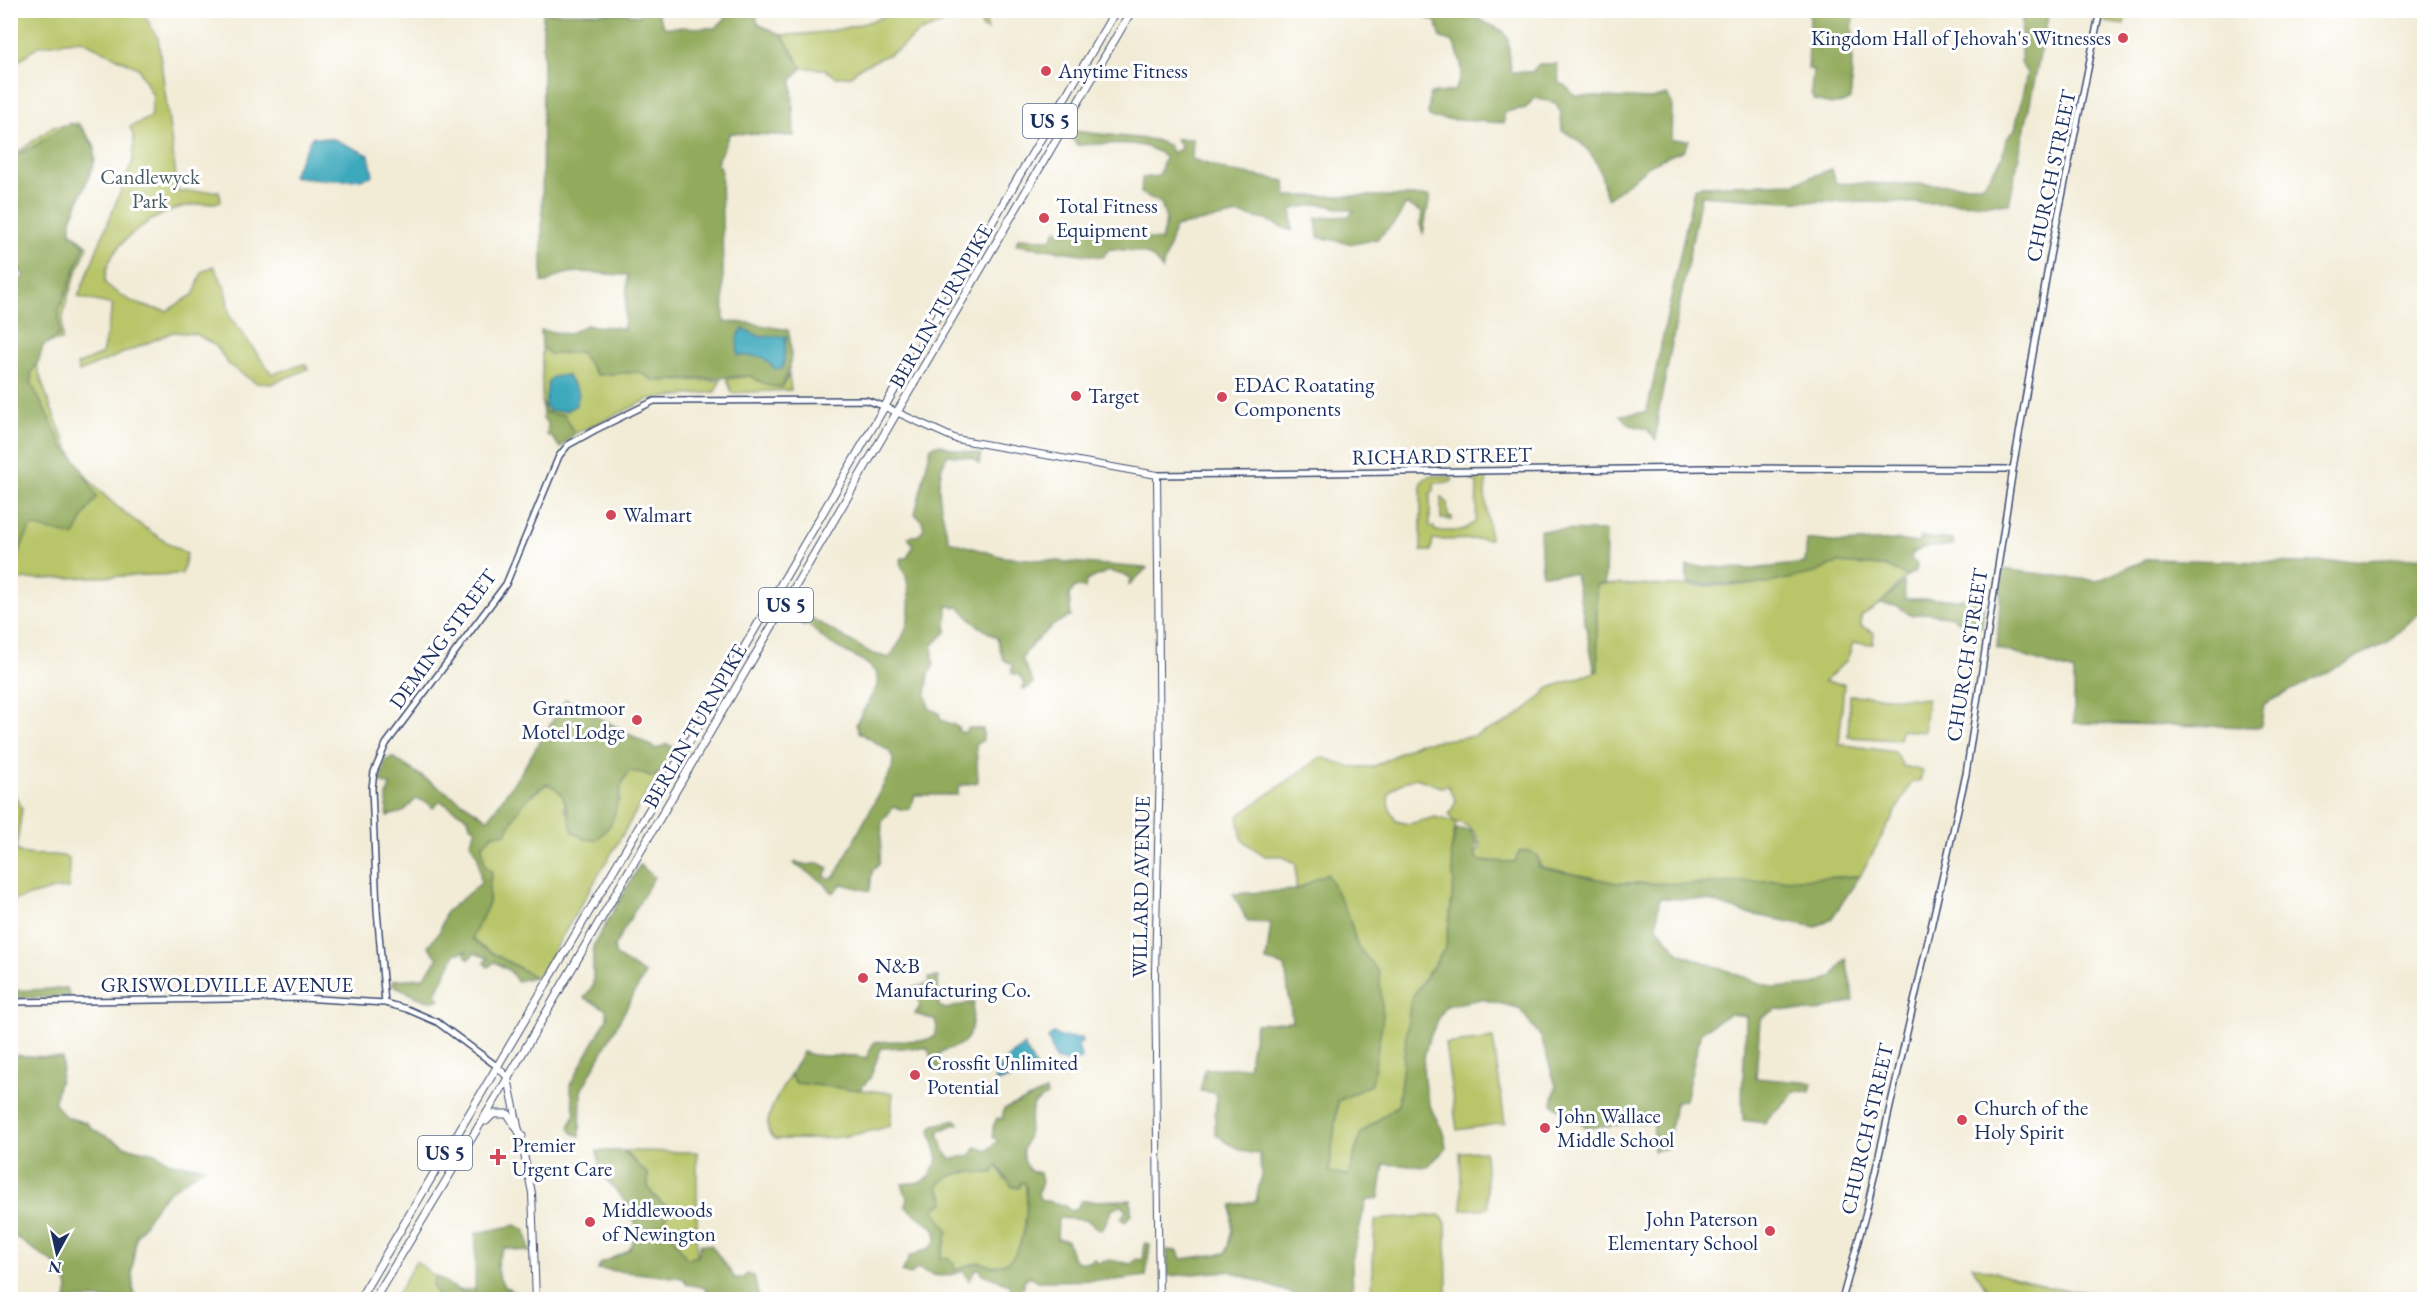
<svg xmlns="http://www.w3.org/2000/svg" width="2435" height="1310" viewBox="0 0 2435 1310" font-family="'EB Garamond',serif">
<rect width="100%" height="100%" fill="#fff"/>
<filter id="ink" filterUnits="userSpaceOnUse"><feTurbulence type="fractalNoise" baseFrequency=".0167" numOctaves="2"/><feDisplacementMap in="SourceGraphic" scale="12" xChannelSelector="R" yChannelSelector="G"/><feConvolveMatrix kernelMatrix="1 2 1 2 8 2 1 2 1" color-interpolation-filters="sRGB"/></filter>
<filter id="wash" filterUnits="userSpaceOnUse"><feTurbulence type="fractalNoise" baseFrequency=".008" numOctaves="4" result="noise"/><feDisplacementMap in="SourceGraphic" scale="24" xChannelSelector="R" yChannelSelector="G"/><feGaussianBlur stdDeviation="1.35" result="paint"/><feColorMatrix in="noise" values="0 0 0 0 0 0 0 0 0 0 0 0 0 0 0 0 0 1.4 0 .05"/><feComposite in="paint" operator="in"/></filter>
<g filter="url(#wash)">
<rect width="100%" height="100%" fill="#f2ecd7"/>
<path fill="#b8c567" stroke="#6a7a62" stroke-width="1.5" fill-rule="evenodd" d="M 20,10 L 142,11 L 158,38 L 178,192 L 219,191 L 221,202 C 207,204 189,204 175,209 C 145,220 104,248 105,283 C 125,301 141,307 167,311 L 194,294 L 202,272 L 214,266 L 225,288 L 230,317 L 272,374 L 305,364 L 308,369 L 271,384 L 256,383 L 229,365 L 216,346 L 196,334 L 173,332 L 79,372 L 77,365 L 102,354 L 113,305 L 78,297 L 133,160 L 134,138 L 130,127 L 151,117 L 153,96 L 138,68 L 81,40 L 38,46 L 11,67 L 11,13 Z
M 901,10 L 984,11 L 988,31 L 982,28 L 981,18 L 972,13 L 918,33 L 896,51 L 859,68 L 851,76 L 836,77 L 824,69 L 802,68 L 782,35 C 823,35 863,26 901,10 Z
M 2107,11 L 2126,11 L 2124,25 L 2105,22 Z
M 78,123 L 94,144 L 95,161 L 66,227 L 88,246 C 75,277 60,306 62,340 L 40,345 L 33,350 C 42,388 66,457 94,485 C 121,513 153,535 187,554 L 182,574 L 11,580 L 10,313 L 26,276 L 11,264 L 11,157 L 53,127 Z
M 542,347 L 550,354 L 580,352 L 597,375 L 639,372 L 655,381 L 721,380 L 715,392 L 650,399 L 574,434 L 565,416 L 546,413 L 542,402 Z
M 789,375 L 791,390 L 732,393 L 727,379 L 750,376 L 769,386 L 782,387 Z
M 1429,476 L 1447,476 L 1453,479 L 1451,482 L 1434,483 L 1434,490 L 1430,494 L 1430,527 L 1434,527 L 1435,531 L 1462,531 L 1476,521 L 1477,483 L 1472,481 L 1471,478 L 1487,476 L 1485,492 L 1490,539 L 1433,540 L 1431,551 L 1421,551 L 1421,482 Z
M 1441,497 L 1447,502 L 1448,517 L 1452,517 L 1452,520 L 1441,519 Z
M 1837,563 L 1885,566 L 1907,576 L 1880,604 L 1861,616 L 1861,626 L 1874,633 L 1873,644 L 1853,643 L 1847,660 L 1824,682 L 1844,684 L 1839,744 L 1895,752 L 1903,766 L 1923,771 L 1920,781 L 1912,782 L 1860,876 L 1703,884 L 1617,883 L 1541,867 L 1537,856 L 1516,862 L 1479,861 L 1475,855 L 1481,845 C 1476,832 1469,824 1456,822 L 1451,852 L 1454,881 L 1446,947 L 1411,999 L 1398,1105 L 1361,1133 L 1348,1176 L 1329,1172 L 1338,1101 L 1372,1084 L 1379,972 L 1357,946 L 1349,917 L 1327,874 L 1296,890 L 1296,864 L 1282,856 L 1265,856 L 1242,840 L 1238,816 L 1321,757 L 1351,767 L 1373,767 L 1419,743 L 1474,736 L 1510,721 L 1535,702 L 1549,688 L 1598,671 L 1596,584 C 1675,584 1763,596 1837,563 ZM 1416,778 L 1441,787 L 1448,786 L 1456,801 L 1449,815 L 1454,822 L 1435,817 L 1409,824 L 1396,821 C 1380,796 1389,786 1416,778 Z
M 1850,695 L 1927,699 L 1924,732 L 1901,730 L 1899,740 L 1848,737 Z
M 630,771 L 643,773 L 652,777 L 659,773 L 540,974 L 535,977 L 480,946 L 472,938 L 489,903 L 489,886 L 492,872 L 485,866 L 481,846 L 493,834 L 506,834 C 515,812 526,796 547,784 C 562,789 566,796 565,811 L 619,801 L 622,780 Z
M 11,788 L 22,809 L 16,850 C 30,859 52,851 69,858 L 69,888 L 55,889 L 11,901 Z
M 1493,1038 L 1505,1123 L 1457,1130 L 1445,1044 Z
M 790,1075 L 796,1083 L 893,1093 L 890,1126 C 845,1139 821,1140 775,1139 C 755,1126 782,1090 790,1075 Z
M 624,1151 L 697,1152 L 697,1257 L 687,1260 L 671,1234 L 662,1226 L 656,1197 C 648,1193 647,1183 648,1175 Z
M 1485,1151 L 1488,1208 L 1462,1210 L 1460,1152 Z
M 997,1165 L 1005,1180 L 1025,1182 C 1029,1202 1026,1245 1010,1260 C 1006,1263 998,1265 993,1267 L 979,1262 L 953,1270 L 940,1258 L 946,1242 L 934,1209 L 944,1196 L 937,1186 C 953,1169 970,1172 992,1173 Z
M 1440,1215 L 1446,1223 L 1447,1293 L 1377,1295 L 1372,1290 L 1375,1220 Z
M 416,1261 L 451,1290 L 510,1288 L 504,1299 L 394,1300 Z
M 1971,1265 L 2052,1288 L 2096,1293 L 2096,1299 L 1993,1299 Z"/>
<path fill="#92aa5c" stroke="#566c5d" stroke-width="1.5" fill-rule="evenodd" d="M 640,11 L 656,11 L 664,27 L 715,28 L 734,11 L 747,16 L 756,14 L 758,24 L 782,35 L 802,68 L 792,80 L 794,136 L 730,133 L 717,162 L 721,170 L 724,322 L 749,323 L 788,330 C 793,349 792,369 782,387 L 769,386 L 750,376 L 655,381 L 639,372 L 597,375 L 580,352 L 550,354 L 542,347 L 541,330 L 569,334 L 586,325 C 600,328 611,325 624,329 L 628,275 C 602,276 568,264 547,283 L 542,282 L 543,13 L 625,13 L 639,16 Z
M 1431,11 L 1462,11 L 1503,31 L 1508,39 L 1511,72 L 1532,72 L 1539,64 L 1557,64 L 1559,84 L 1565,85 L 1575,96 L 1651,99 L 1667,95 L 1672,103 L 1671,140 L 1689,140 L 1684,150 L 1653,163 L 1608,199 C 1602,189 1604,181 1600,171 C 1594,153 1578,139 1562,130 L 1561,113 L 1556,103 L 1534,98 L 1526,108 L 1504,112 L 1504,123 L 1432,118 L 1428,114 L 1430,94 L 1454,91 C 1466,72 1462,61 1453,42 L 1441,38 L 1436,22 L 1427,18 Z
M 1807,11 L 1853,11 L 1851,99 C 1838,107 1828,104 1814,100 L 1811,93 L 1813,70 L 1808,69 L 1810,18 Z
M 2022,11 L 2049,11 L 2009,204 L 1786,201 L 1701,195 L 1658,415 L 1656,440 L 1647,429 L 1630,425 L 1620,415 L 1646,412 L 1649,402 L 1694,189 L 1702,186 L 1795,183 L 1832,169 L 1836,183 L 1983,185 L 2002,158 L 2006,140 L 2015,129 L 2027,74 L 2021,63 Z
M 69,123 L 82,128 L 95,149 L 93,166 L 71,220 L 71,235 L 85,245 L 59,310 L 59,335 L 43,346 L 39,360 L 31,373 L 32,384 L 63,446 L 78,463 L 97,497 L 85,514 L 74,536 L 31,526 L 19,552 L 16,569 L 11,570 L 10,296 L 24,275 L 18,267 L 11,263 L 11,158 L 36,145 Z
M 1073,131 L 1155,140 L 1168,145 L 1173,153 L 1182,148 L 1176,139 L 1193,139 L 1192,159 L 1228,171 L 1285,181 L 1286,196 L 1430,196 L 1423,233 L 1420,225 L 1422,212 L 1406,204 L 1397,220 L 1377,239 L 1354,244 L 1318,237 L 1316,218 L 1349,216 L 1354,211 L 1319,204 L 1292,209 L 1292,231 L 1266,220 L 1238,214 L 1175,227 L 1162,270 C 1152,249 1131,250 1109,249 L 1103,257 L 1016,245 L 1018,238 L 1051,239 L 1057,229 L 1063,233 L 1091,228 L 1161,241 L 1166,220 L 1161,203 L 1141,193 L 1142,178 L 1159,176 L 1165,157 C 1144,137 1104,145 1077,145 L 1071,137 Z
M 542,402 L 546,413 L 565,415 L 574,434 L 560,448 L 553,438 L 547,435 L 548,423 L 543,419 Z
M 940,444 L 952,449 L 981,454 L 979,464 L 973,458 L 948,455 C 931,481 942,512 949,541 L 1003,557 L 1147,568 L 1129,585 L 1130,577 L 1109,571 L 1086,581 L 1085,588 L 1075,587 L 1069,595 L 1071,617 C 1056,619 1028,646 1022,659 L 1033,683 L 1026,689 L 1023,689 L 1024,683 L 1019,675 L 1011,673 L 1013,665 L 1003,659 L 997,638 L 977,625 L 959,607 L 947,606 L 946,632 L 932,646 L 934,665 L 929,674 L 926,695 L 929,708 L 939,713 L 941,720 L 959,727 L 957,730 L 963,733 L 969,728 L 983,729 L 983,740 L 976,744 L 978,782 L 959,786 L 957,795 L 915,795 L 910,809 L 903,810 L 894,807 L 882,821 L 880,862 L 872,872 L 870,891 L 842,884 L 833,893 L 820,880 L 794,864 L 796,862 L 808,865 L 819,863 L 829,868 L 824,876 L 830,879 L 835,876 L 892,769 L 893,758 L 889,751 L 859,732 L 856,724 L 877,686 L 877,674 C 865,657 847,655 830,643 C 822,638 816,631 808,625 L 804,626 L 797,620 L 800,612 L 804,610 L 811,618 L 871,653 L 889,658 C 894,650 901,642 904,633 C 912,615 911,579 900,563 L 902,558 L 907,558 L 913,546 L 908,537 L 919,535 L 924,529 L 922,521 L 915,514 L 931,447 Z
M 1540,530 L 1606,531 L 1605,584 L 1596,585 L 1598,670 L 1595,672 L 1575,574 L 1542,574 Z
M 1921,537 L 1953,540 L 1954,545 L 1922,548 L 1912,554 L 1911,559 L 1917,564 L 1916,571 L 1907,576 L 1885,566 L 1837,563 L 1815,573 L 1765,584 L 1687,584 L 1687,566 L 1752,569 L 1805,563 L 1807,539 L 1840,543 L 1896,540 L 1918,543 Z
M 2424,557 L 2424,609 L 2387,642 L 2264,704 L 2261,727 L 2074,723 L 2074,672 L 1997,648 L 2002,569 L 2097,581 L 2148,559 L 2302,563 Z
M 1904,582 L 1905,599 L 1984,599 L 1982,627 L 1961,623 L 1953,617 L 1926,613 L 1910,615 L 1898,606 L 1880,604 Z
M 566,699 L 656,749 L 667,744 L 677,749 L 659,773 L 652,777 L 643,773 L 630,771 C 616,786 620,808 610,825 C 606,831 601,835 596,840 L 584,839 L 573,832 C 566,813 569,791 547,784 C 526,796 515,812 506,834 L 493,834 L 482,846 L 485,866 L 492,872 L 489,886 L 489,903 L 472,938 L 480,946 L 535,977 L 517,981 L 510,971 L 495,962 L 488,967 L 484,963 L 488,958 L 474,953 L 469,959 L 465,955 L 467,951 L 455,954 L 436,994 L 440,999 C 428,1007 407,990 393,985 L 394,980 L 423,978 L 438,958 L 428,946 L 440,931 L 445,913 L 481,883 L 478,857 L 470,843 L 476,829 L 470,825 L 468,818 L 440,801 L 433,808 L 427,802 L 416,799 L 403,812 L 387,816 L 387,795 L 390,785 L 380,782 L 385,761 L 392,757 L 488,819 L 520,774 Z
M 1456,829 L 1470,830 L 1478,843 L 1474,854 L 1479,861 L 1515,862 L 1519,852 L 1528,850 L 1537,856 L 1539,867 L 1617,883 L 1703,884 L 1860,876 L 1832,918 L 1816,927 L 1745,913 L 1707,900 L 1659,898 L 1657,927 L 1679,953 L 1774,988 L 1814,985 L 1833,976 L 1846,958 L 1854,1001 L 1815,1012 L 1776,1009 L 1760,1019 L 1756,1078 L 1812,1083 L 1810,1092 L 1794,1091 C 1786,1105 1774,1110 1764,1123 L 1743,1120 C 1740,1086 1746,1051 1746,1016 L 1729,1014 L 1701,1032 L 1685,1100 L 1675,1103 L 1667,1148 L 1653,1151 L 1654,1121 L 1588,1128 L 1552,1104 L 1556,1086 L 1541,1037 L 1519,1008 L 1481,999 L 1446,1006 C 1425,1040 1416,1066 1430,1105 C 1437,1125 1444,1125 1446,1149 L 1427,1167 L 1384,1164 L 1379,1198 L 1366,1201 L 1352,1260 L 1353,1299 L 1307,1299 L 1229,1271 L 1169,1276 L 1167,1250 L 1178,1251 L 1181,1259 L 1226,1253 L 1232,1230 L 1232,1205 L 1256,1201 L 1261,1177 L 1260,1154 C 1244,1154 1227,1144 1215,1133 L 1216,1093 L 1200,1091 L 1205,1069 L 1248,1067 L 1256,1024 L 1292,1021 L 1285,966 L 1266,961 L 1271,923 L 1248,922 L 1233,894 L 1296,890 L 1327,873 L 1349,917 L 1357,946 L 1379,972 L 1383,1017 L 1372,1084 L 1338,1101 L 1329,1172 L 1348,1176 L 1361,1133 L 1398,1105 L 1411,999 L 1446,947 L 1454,882 L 1451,852 Z
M 640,865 L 654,877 L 614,947 L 616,956 L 645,974 L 581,1091 L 580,1136 L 572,1133 L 569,1127 L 575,1114 L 570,1085 L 607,1018 L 606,1009 L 584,998 L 593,986 L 593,946 Z
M 938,977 L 939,1006 L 945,1009 L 974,1002 C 970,1032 976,1043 942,1051 L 939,1055 L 943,1066 L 939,1069 L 932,1065 L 931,1056 L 927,1048 L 881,1048 L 870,1078 L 859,1090 L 796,1083 L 790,1075 L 803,1052 C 823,1060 845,1052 866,1058 L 874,1042 L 926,1040 L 934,1036 L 937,1027 L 935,1020 L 915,1014 L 920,1006 L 917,993 L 906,989 L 928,984 L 929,978 Z
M 67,988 L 70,997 L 11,998 L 11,991 Z
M 11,1055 L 62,1058 C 65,1074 54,1089 55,1105 L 66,1117 L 87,1123 L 92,1129 L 127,1147 L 155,1153 L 171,1163 L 205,1167 L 170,1191 L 158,1203 L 136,1237 L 132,1270 L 134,1299 L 66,1299 L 68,1288 L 61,1268 L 11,1234 Z
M 1046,1091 L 1047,1096 L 1034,1104 C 1031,1113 1030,1120 1029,1129 C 1027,1150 1015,1148 1030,1171 L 1040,1173 L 1042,1182 L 1038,1194 L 1041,1200 L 1064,1205 L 1071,1211 L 1077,1208 L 1081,1201 L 1131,1200 L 1131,1214 L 1125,1222 L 1121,1218 L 1126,1211 L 1122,1204 L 1112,1210 L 1102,1230 L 1098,1229 L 1087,1220 L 1058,1218 L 1057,1239 L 1067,1240 L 1072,1257 L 1078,1262 L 1089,1262 L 1094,1259 L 1098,1263 L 1110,1260 L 1131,1264 L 1137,1259 L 1143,1260 L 1145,1243 L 1150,1244 L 1146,1276 L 1115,1280 L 1037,1281 L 1030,1276 L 1024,1281 L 1024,1287 L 1013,1293 L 1009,1284 L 982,1274 L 980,1269 L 976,1269 L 969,1281 L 964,1271 C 946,1277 935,1279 918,1268 L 910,1275 L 902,1272 L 910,1256 L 930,1248 L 936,1241 L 936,1230 L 905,1206 L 907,1198 L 902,1184 L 921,1182 L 929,1177 L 938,1159 L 930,1130 L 934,1125 L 956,1120 L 959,1123 L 938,1131 L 944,1151 L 951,1159 L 971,1155 L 976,1147 L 987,1151 L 998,1141 L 993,1137 L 993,1127 L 997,1118 L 1002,1119 L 1004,1109 ZM 997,1165 L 1011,1186 L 1019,1188 L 1021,1182 L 1025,1183 C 1029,1202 1026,1245 1010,1260 C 1006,1263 999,1265 993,1267 L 979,1262 L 954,1270 L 954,1263 L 949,1259 L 940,1258 L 948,1231 L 934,1209 L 945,1202 L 937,1186 C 953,1169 970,1172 993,1173 Z
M 597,1151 L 624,1151 L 648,1175 C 645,1191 655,1197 666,1206 L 666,1219 L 662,1226 L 671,1234 L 687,1259 L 698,1256 L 701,1244 L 711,1245 L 735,1278 L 743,1278 L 747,1274 L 754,1276 L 759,1299 L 706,1299 L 706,1288 L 687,1284 L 683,1278 L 598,1269 L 601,1263 L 628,1251 L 632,1245 L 636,1228 L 632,1209 L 600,1172 Z
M 516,1225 L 526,1231 L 530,1252 L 505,1248 C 491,1263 497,1285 515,1293 L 514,1297 L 507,1300 L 439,1299 L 432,1285 L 436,1276 L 461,1292 L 475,1293 L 476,1233 Z"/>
<path fill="#3da9bc" stroke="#2c6c8d" stroke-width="1.5" d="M 312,137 L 334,139 L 369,155 L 373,175 C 360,184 307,179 292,176 Z
M 743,329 L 761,337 L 786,336 L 783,368 L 775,369 L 763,357 L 738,355 L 737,336 Z
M 567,375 L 579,394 L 576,405 L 566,411 L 549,411 L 545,405 L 548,382 L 553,377 Z
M 1054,1033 L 1060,1037 L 1082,1038 L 1082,1042 L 1078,1045 L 1082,1059 L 1067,1062 L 1055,1059 L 1048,1038 Z
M 1024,1045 L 1038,1072 L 996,1082 C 993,1065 1012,1055 1024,1045 Z"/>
</g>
<g filter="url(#ink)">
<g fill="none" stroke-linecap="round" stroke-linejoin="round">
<g stroke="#3b4b70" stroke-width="8">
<path id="tertiary" d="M 1157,475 L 1705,468 L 2013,469
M 10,1002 L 302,998 L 385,1003 L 407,1009 L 437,1022 L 498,1067
M 385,1003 L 377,910 L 372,788 L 374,772 L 386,744 L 506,584 L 559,456 L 568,445 L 595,430 L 654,401 L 866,400 L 883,406
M 1842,1300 L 1866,1212 L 1966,774 L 2013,469 L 2050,256 L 2100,10"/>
</g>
<g stroke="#3b4b70" stroke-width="8">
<path id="secondary" d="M 883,406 L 956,439 L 1157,475 L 1160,765 L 1155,973 L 1159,1300
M 498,1067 L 508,1078 L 532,1193 L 536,1300"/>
</g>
<g stroke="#3b4b70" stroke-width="9">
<path id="trunk" d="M 486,1121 L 493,1114 L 508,1114 L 522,1136
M 359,1300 L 661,790 L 1116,10
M 374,1300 L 508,1078 L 1132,10"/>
</g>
<use href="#tertiary" stroke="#fff" stroke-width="5"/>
<use href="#secondary" stroke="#fff" stroke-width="6"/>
<use href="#trunk" stroke="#fff" stroke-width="7"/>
</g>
</g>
<g fill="#d1495b" stroke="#fff" stroke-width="2">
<circle cx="2123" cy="38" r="6"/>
<circle cx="1046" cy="71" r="6"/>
<circle cx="1044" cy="218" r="6"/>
<circle cx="1076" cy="396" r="6"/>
<circle cx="1222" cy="397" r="6"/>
<circle cx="611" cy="515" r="6"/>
<circle cx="637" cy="720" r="6"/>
<circle cx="863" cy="978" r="6"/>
<circle cx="915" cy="1075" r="6"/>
<circle cx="1962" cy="1120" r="6"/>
<circle cx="1545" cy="1128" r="6"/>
<path d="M495 1148h6v6h6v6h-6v6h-6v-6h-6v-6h6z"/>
<circle cx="590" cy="1222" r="6"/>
<circle cx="1770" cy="1231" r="6"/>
</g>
<g text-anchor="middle" stroke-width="6" stroke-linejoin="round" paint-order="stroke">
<g fill="#fff" stroke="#5f6d8e" stroke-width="1.5">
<rect x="1023" y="104" width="54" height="34" rx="4.5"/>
<rect x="759" y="588" width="54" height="34" rx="4.5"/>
<rect x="418" y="1136" width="54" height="34" rx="4.5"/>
</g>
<g font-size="20" font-weight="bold" fill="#1b2f5e">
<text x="1050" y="128">US 5</text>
<text x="786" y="612">US 5</text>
<text x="445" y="1160">US 5</text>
</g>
<g font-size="21" fill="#1b2f5e" stroke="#fff" text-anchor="start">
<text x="2111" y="45" text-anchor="end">Kingdom Hall of Jehovah's Witnesses</text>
<text x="1058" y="78">Anytime Fitness</text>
<text x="1056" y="213">Total Fitness<tspan x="1056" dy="24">Equipment</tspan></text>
<text x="1234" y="392">EDAC Roatating<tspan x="1234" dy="24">Components</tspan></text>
<text x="1088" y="403">Target</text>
<text x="623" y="522">Walmart</text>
<text x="625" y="715" text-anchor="end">Grantmoor<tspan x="625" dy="24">Motel Lodge</tspan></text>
<text x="875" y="973">N&amp;B<tspan x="875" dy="24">Manufacturing Co.</tspan></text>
<text x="927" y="1070">Crossfit Unlimited<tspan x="927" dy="24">Potential</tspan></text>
<text x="1974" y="1115">Church of the<tspan x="1974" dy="24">Holy Spirit</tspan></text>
<text x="1557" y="1123">John Wallace<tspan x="1557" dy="24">Middle School</tspan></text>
<text x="512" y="1152">Premier<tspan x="512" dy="24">Urgent Care</tspan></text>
<text x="602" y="1217">Middlewoods<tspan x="602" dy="24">of Newington</tspan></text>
<text x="1758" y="1226" text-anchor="end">John Paterson<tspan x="1758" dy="24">Elementary School</tspan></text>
</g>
<g font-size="21" fill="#1b2f5e" stroke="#fff">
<text transform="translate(2051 176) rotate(-78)" y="7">CHURCH STREET</text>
<text transform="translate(941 306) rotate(-60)" y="7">BERLIN TURNPIKE</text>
<text transform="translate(1442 456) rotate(-1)" y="7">RICHARD STREET</text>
<text transform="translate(443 639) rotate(-54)" y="7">DEMING STREET</text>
<text transform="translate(1967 655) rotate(-81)" y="7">CHURCH STREET</text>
<text transform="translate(695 726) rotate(-60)" y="7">BERLIN TURNPIKE</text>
<text transform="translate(1141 887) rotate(-89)" y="7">WILLARD AVENUE</text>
<text x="227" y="992">GRISWOLDVILLE AVENUE</text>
<text transform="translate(1867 1129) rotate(-77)" y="7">CHURCH STREET</text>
</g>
<g font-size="21" fill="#4a5c61" stroke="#fff">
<text x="150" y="184">Candlewyck<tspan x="150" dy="24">Park</tspan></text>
</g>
</g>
<rect width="2435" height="1310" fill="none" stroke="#fff" stroke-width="36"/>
<g transform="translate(57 1253) rotate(188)" stroke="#ffffff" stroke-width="4.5" paint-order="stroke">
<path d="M0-4.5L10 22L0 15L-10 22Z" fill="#1b2f5e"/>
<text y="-9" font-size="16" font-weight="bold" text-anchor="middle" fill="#1b2f5e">N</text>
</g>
</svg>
